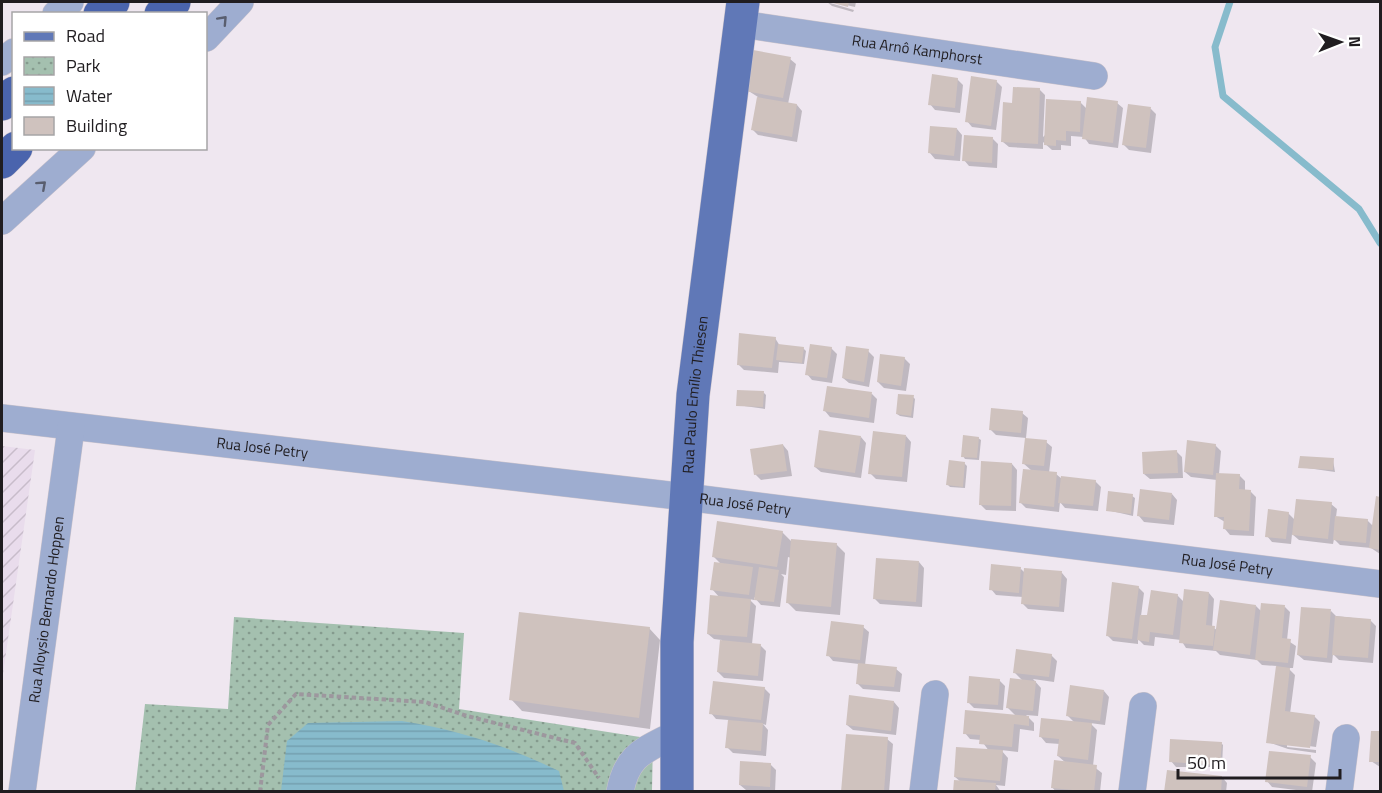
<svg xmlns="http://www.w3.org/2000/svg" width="1382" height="793" viewBox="0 0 1382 793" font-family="'Titillium Web',sans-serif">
<defs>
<pattern id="industrial-furrows" width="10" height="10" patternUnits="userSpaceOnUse" patternTransform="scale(1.5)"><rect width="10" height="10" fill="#e9dcec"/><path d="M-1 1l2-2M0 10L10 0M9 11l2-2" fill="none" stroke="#c8bcca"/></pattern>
<pattern id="park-dots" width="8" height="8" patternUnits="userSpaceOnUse" patternTransform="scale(1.5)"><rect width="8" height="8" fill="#a4c0af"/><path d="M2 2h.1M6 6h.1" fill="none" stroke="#859b8e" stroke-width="1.8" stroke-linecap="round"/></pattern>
<pattern id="water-rules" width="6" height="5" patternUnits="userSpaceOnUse" patternTransform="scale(1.5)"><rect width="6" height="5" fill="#87bbcc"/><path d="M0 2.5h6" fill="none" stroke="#74a0af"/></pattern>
</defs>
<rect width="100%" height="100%" fill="#efe7f0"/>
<path fill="url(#industrial-furrows)" d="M 2,446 L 35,450 L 2,681 Z"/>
<path fill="url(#park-dots)" d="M 234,617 L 464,633 L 459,709 L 653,739 L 652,791 L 135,792 L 145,704 L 228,709 Z"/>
<path fill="url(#water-rules)" d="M 402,721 C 459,730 507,746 559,771 L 564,791 L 281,791 L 287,741 L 308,723 Z"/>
<path fill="#0003" d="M 827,2 L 854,10 L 853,12 L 832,6 Z
M 833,2 L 856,2 L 855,7 Z
M 790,59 L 796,64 L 788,104 L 797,105 L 802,111 L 797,142 L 758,135 L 752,129 L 758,97 L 747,90 Z
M 957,79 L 963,85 L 960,113 L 935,110 L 930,104 Z
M 996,81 L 1002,87 L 996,130 L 972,127 L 967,121 Z
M 1039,89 L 1045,95 L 1043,137 L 1080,102 L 1087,109 L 1117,103 L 1123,108 L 1118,148 L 1089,144 L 1084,137 L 1071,136 L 1071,146 L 1061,145 L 1061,150 L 1052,150 L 1043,142 L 1043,149 L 1009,147 L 1003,142 L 1014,104 Z
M 1129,106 L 1151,109 L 1156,114 L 1151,153 L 1129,150 L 1123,144 Z
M 957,129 L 962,135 L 960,161 L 935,159 L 930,153 Z
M 993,139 L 998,144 L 997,168 L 969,166 L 964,160 Z
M 775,338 L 780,346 L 803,348 L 806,351 L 804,364 L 779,362 L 778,373 L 744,370 L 738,364 Z
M 831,348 L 837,354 L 832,383 L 812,380 L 807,374 Z
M 868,351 L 874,357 L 869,387 L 849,383 L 843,378 Z
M 904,358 L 910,364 L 906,391 L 884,388 L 878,382 Z
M 764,393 L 766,395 L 765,409 L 737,405 Z
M 872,394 L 877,399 L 874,423 L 830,417 L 825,411 Z
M 913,397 L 915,399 L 913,418 L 900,416 L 897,414 Z
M 1022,413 L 1028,418 L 1026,438 L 996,435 L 990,429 Z
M 906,436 L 911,442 L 907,482 L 876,479 L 870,473 Z
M 861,437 L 866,443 L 861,478 L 821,472 L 815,467 Z
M 978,438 L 981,440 L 979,460 L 965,459 L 963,456 Z
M 1046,442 L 1052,447 L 1049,473 L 1056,474 L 1062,479 L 1095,481 L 1101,487 L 1098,511 L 1065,508 L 1060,502 L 1059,512 L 1026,508 L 1021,503 L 1032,471 L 1023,463 Z
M 783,445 L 788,451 L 792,476 L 761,480 L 755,474 Z
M 1215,445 L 1221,451 L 1219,474 L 1239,475 L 1245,481 L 1245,491 L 1251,492 L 1256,497 L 1254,536 L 1230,535 L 1225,529 L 1225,522 L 1215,516 L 1217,480 L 1191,477 L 1185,472 Z
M 1176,451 L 1182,457 L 1183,478 L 1150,479 L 1144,474 Z
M 1333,460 L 1335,472 L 1300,467 Z
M 964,463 L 967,466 L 965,488 L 950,487 L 948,485 Z
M 1012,464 L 1017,470 L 1016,511 L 986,510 L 980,504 Z
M 1172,494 L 1177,500 L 1174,525 L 1144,522 L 1139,516 Z
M 1132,496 L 1135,498 L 1133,516 L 1107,510 Z
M 1378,498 L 1380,498 L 1380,554 L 1371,548 L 1340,545 L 1334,539 L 1333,544 L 1299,540 L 1292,534 L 1291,544 L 1272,542 L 1267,536 L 1288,513 L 1295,520 L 1331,504 L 1337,509 L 1336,517 L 1367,520 L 1374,527 Z
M 782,532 L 792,542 L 836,544 L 845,553 L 840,615 L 796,611 L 787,602 L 791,558 L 788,557 L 786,575 L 781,574 L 784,577 L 780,607 L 761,605 L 754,597 L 754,600 L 749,599 L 756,606 L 752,644 L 760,645 L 766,651 L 763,681 L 724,678 L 718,672 L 722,640 L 714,639 L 708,634 L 720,598 L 712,589 L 721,564 L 714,557 Z
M 919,562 L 924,568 L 922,607 L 880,604 L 875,599 Z
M 1021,569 L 1025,573 L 1062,573 L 1067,579 L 1064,612 L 1028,609 L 1023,604 L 1023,597 L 996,595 L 991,589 Z
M 1138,587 L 1144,593 L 1141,616 L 1149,617 L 1177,595 L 1184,602 L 1209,593 L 1214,599 L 1212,627 L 1217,630 L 1256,606 L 1262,612 L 1285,607 L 1290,612 L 1287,640 L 1296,646 L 1293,668 L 1288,668 L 1295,675 L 1290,714 L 1314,716 L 1320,722 L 1316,747 L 1287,743 L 1287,747 L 1316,750 L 1316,753 L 1288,749 L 1268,742 L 1277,666 L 1262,665 L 1257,660 L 1220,655 L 1216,651 L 1186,648 L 1181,640 L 1155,637 L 1154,646 L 1144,645 L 1138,639 L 1138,644 L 1113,641 L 1107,635 Z
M 1331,611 L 1336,616 L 1370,620 L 1376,626 L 1373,663 L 1339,660 L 1333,654 L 1332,663 L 1304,660 L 1298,655 Z
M 863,627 L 869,632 L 865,665 L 896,669 L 902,674 L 900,692 L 863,689 L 857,683 L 859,664 L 833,661 L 828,655 Z
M 649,628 L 660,640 L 650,729 L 522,711 L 511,699 Z
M 1051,655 L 1057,661 L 1054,682 L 1033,679 L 1041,688 L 1038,716 L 1026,715 L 1034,723 L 1034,731 L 1020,729 L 1018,752 L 1001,750 L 1008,758 L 1005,786 L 996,785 L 1001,792 L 954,792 L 961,782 L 955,777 L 989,751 L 981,740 L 970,739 L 965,733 L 1016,716 L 1008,708 L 1023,681 L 1014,672 Z
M 999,680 L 1005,686 L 1003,710 L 974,708 L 969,703 Z
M 764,688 L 770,694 L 766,725 L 763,724 L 768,730 L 766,756 L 733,753 L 727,747 L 729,720 L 716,719 L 711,713 Z
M 1104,691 L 1109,697 L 1105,725 L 1090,723 L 1097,730 L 1093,766 L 1102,773 L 1100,792 L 1056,792 L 1052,787 L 1066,763 L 1058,756 L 1060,744 L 1046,743 L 1041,737 L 1074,722 L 1067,715 Z
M 894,702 L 899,708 L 896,735 L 853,730 L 847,725 Z
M 1373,732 L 1380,733 L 1380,767 L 1371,761 Z
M 887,739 L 893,744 L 889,792 L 843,792 Z
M 1221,743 L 1223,745 L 1222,767 L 1176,767 L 1171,761 Z
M 1310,757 L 1316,763 L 1312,792 L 1272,787 L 1267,781 Z
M 770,764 L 776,770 L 775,792 L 746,790 L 740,785 Z
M 1222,777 L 1227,783 L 1226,792 L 1166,792 Z"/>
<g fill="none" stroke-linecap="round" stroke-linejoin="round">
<path stroke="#87bbcc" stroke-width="7" d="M 1230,2 L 1215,47 L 1223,96 L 1359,209 L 1380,243"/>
</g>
<path fill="#cfc2be" d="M 829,2 L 849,2 L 848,7 Z
M 753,50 L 791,57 L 783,98 L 745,91 Z
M 932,74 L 958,78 L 955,108 L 928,105 Z
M 971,76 L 997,80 L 991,126 L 965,122 Z
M 1013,87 L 1040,88 L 1038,144 L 1001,142 L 1003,102 L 1012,103 Z
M 757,97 L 797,104 L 792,137 L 751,130 Z
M 1087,97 L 1118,101 L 1113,143 L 1082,139 Z
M 1046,99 L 1081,101 L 1080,132 L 1066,131 L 1066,141 L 1056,140 L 1056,146 L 1044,145 Z
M 1128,104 L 1151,107 L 1146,148 L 1122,145 Z
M 930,126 L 957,128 L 954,156 L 928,153 Z
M 964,135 L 993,137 L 992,163 L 962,161 Z
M 739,333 L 776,337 L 772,368 L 737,365 Z
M 778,344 L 804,347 L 802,363 L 776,360 Z
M 810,344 L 832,347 L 827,378 L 805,375 Z
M 846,346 L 869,349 L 864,382 L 842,378 Z
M 880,354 L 905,357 L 901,386 L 877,382 Z
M 827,386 L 872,392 L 869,418 L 823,411 Z
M 737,390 L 764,391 L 763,407 L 736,406 Z
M 898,394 L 914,395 L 911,416 L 896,414 Z
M 991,408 L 1023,411 L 1021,433 L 989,430 Z
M 819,430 L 861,436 L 855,473 L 814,467 Z
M 873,431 L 906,435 L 902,477 L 868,474 Z
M 963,435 L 979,437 L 977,458 L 961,457 Z
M 1025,438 L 1047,440 L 1044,466 L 1022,464 Z
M 1187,440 L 1216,444 L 1213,475 L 1184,472 Z
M 783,444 L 787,471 L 754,475 L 750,449 Z
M 1177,450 L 1178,473 L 1143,474 L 1142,452 Z
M 1300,456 L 1334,458 L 1333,470 L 1298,468 Z
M 949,460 L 965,462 L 963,487 L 946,485 Z
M 981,461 L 1012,463 L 1011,506 L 979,505 Z
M 1023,469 L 1057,472 L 1054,507 L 1019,503 Z
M 1216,473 L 1240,474 L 1239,489 L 1251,490 L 1249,531 L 1223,529 L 1224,517 L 1214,517 Z
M 1061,476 L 1096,480 L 1093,506 L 1058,503 Z
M 1140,489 L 1172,493 L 1169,520 L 1137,516 Z
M 1108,491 L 1133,494 L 1131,514 L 1106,511 Z
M 1376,496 L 1380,497 L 1380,550 L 1369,548 Z
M 1296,499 L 1332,502 L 1328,539 L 1292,535 Z
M 1268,509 L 1289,512 L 1286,539 L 1265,537 Z
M 1335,516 L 1368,519 L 1366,543 L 1333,540 Z
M 717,521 L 783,531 L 777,567 L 712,557 Z
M 791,539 L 837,543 L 831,607 L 786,603 Z
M 876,558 L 919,561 L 916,602 L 873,599 Z
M 714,562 L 753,567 L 749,595 L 710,590 Z
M 991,564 L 1021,567 L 1019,593 L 989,590 Z
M 759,567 L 779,570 L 774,602 L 754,600 Z
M 1024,568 L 1062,571 L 1059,607 L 1021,604 Z
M 1112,582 L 1139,586 L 1132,639 L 1106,636 Z
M 1184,589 L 1209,592 L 1206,625 L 1215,626 L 1213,646 L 1179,643 Z
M 1151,590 L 1178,594 L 1173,635 L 1150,632 L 1149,642 L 1137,640 L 1140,615 L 1147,615 Z
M 710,595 L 751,599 L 747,637 L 707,634 Z
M 1220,600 L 1256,605 L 1250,655 L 1213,650 Z
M 1261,603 L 1285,605 L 1282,638 L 1291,639 L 1288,663 L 1255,660 Z
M 1301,607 L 1331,609 L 1327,658 L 1297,655 Z
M 519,612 L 650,627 L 639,718 L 509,700 Z
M 1335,616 L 1371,619 L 1368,658 L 1332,655 Z
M 831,621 L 864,625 L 860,660 L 826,656 Z
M 720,640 L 761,644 L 758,676 L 717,672 Z
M 1016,649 L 1052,654 L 1049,677 L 1013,673 Z
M 858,663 L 897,667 L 894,687 L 856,684 Z
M 1276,666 L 1290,668 L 1285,711 L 1315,715 L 1310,748 L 1266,743 Z
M 969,676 L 1000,679 L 998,705 L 967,703 Z
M 1010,678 L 1036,681 L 1033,711 L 1006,708 Z
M 713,681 L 765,687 L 761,720 L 709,714 Z
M 1070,685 L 1104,690 L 1100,721 L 1066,716 Z
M 849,695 L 894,701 L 891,731 L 846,725 Z
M 965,710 L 1029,716 L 1029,726 L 1014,724 L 1012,747 L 979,744 L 980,735 L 963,734 Z
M 1041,718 L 1092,723 L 1088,760 L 1057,756 L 1059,739 L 1039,737 Z
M 728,720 L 763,723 L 761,751 L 725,748 Z
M 1371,731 L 1380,731 L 1380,762 L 1369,762 Z
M 846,734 L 888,737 L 884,792 L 841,792 Z
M 1170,739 L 1222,742 L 1220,765 L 1169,762 Z
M 956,747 L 1003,750 L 1000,781 L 954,777 Z
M 1269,751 L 1311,755 L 1307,787 L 1265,782 Z
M 1054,760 L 1097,765 L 1094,792 L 1051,788 Z
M 740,761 L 771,763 L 770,787 L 739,785 Z
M 1167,770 L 1222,776 L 1221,792 L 1164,792 Z
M 954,780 L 996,783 L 995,792 L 953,792 Z"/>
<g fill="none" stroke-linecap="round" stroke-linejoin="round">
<g stroke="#cac3cb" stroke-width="28">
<g id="minor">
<path d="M 56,14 L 70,2"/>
<path id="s1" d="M 741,24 L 1094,76"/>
<path d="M 206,38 L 240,2"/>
<path d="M 2,62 L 14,52"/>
<path d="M 2,221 L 82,148"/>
<path id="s2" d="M 2,418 L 686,497 L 1380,584"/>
<path id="s3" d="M 22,792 L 71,428"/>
<path d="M 620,792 C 627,753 646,750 677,733"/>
<path d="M 923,792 L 935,694"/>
<path d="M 1132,792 L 1143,706"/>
<path d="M 1339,792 L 1346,738"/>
</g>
</g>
<g stroke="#cac3cb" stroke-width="34">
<g id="major">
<path id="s4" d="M 677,792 L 677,642 L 693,395 L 743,2"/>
</g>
</g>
<g stroke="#cac3cb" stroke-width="34">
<path id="highway" d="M 100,14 L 113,2
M 161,14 L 174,2
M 2,104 L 14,93
M 2,162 L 16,148"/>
</g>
<path stroke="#9d979e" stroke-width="4" stroke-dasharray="4.5 3" stroke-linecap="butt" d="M 260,792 L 268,725 L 296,694 L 425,702 L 467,716 L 575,743 L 599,778"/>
<use href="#minor" stroke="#9eadd0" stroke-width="27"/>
<use href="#major" stroke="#6078b7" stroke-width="33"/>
<use href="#highway" stroke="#4a64ad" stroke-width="33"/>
</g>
<defs><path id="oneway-chevron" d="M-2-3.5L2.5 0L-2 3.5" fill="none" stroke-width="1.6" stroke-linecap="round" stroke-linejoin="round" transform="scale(1.5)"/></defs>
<g stroke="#595e6f">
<use href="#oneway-chevron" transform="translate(223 20) rotate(-47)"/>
<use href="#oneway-chevron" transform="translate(42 185) rotate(-42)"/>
</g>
<g text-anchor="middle" stroke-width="5" stroke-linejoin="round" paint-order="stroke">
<g font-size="15" fill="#201d20" stroke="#fff">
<text dy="5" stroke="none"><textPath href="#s1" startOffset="178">Rua Arnô Kamphorst</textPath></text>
<text dy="5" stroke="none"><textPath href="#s4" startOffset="398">Rua Paulo Emílio Thiesen</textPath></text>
<text dy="5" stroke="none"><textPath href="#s2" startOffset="262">Rua José Petry</textPath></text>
<text dy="5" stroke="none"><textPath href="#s2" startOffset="748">Rua José Petry</textPath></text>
<text dy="5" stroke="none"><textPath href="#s2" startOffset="1234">Rua José Petry</textPath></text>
<text dy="5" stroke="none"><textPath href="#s3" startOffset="184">Rua Aloysio Bernardo Hoppen</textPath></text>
</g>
</g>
<rect width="1382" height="793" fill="none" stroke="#201d20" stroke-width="6"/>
<rect x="12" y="12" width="195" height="138" fill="#ffffff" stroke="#a6a5a6" stroke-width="1.5"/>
<rect x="24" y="32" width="30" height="9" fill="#6078b7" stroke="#a6a5a6" stroke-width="1.5"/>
<text x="66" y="42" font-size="18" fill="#201d20">Road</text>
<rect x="24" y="57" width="30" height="18" fill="url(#park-dots)" stroke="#a6a5a6" stroke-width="1.5"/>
<text x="66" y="72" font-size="18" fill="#201d20">Park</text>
<rect x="24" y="87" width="30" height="18" fill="url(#water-rules)" stroke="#a6a5a6" stroke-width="1.5"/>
<text x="66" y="102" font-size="18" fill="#201d20">Water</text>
<rect x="24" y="117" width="30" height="18" fill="#cfc2be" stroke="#a6a5a6" stroke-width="1.5"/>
<text x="66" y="132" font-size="18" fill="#201d20">Building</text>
<g transform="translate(1340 42) rotate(89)" stroke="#ffffff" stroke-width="4.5" paint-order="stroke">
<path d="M0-4.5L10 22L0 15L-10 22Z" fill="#201d20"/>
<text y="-9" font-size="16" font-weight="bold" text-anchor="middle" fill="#201d20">N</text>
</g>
<path d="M1178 769v9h162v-9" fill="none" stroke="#201d20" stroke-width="3"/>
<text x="1187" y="769" font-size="18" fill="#201d20" stroke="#ffffff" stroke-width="4.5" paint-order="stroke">50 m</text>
</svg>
